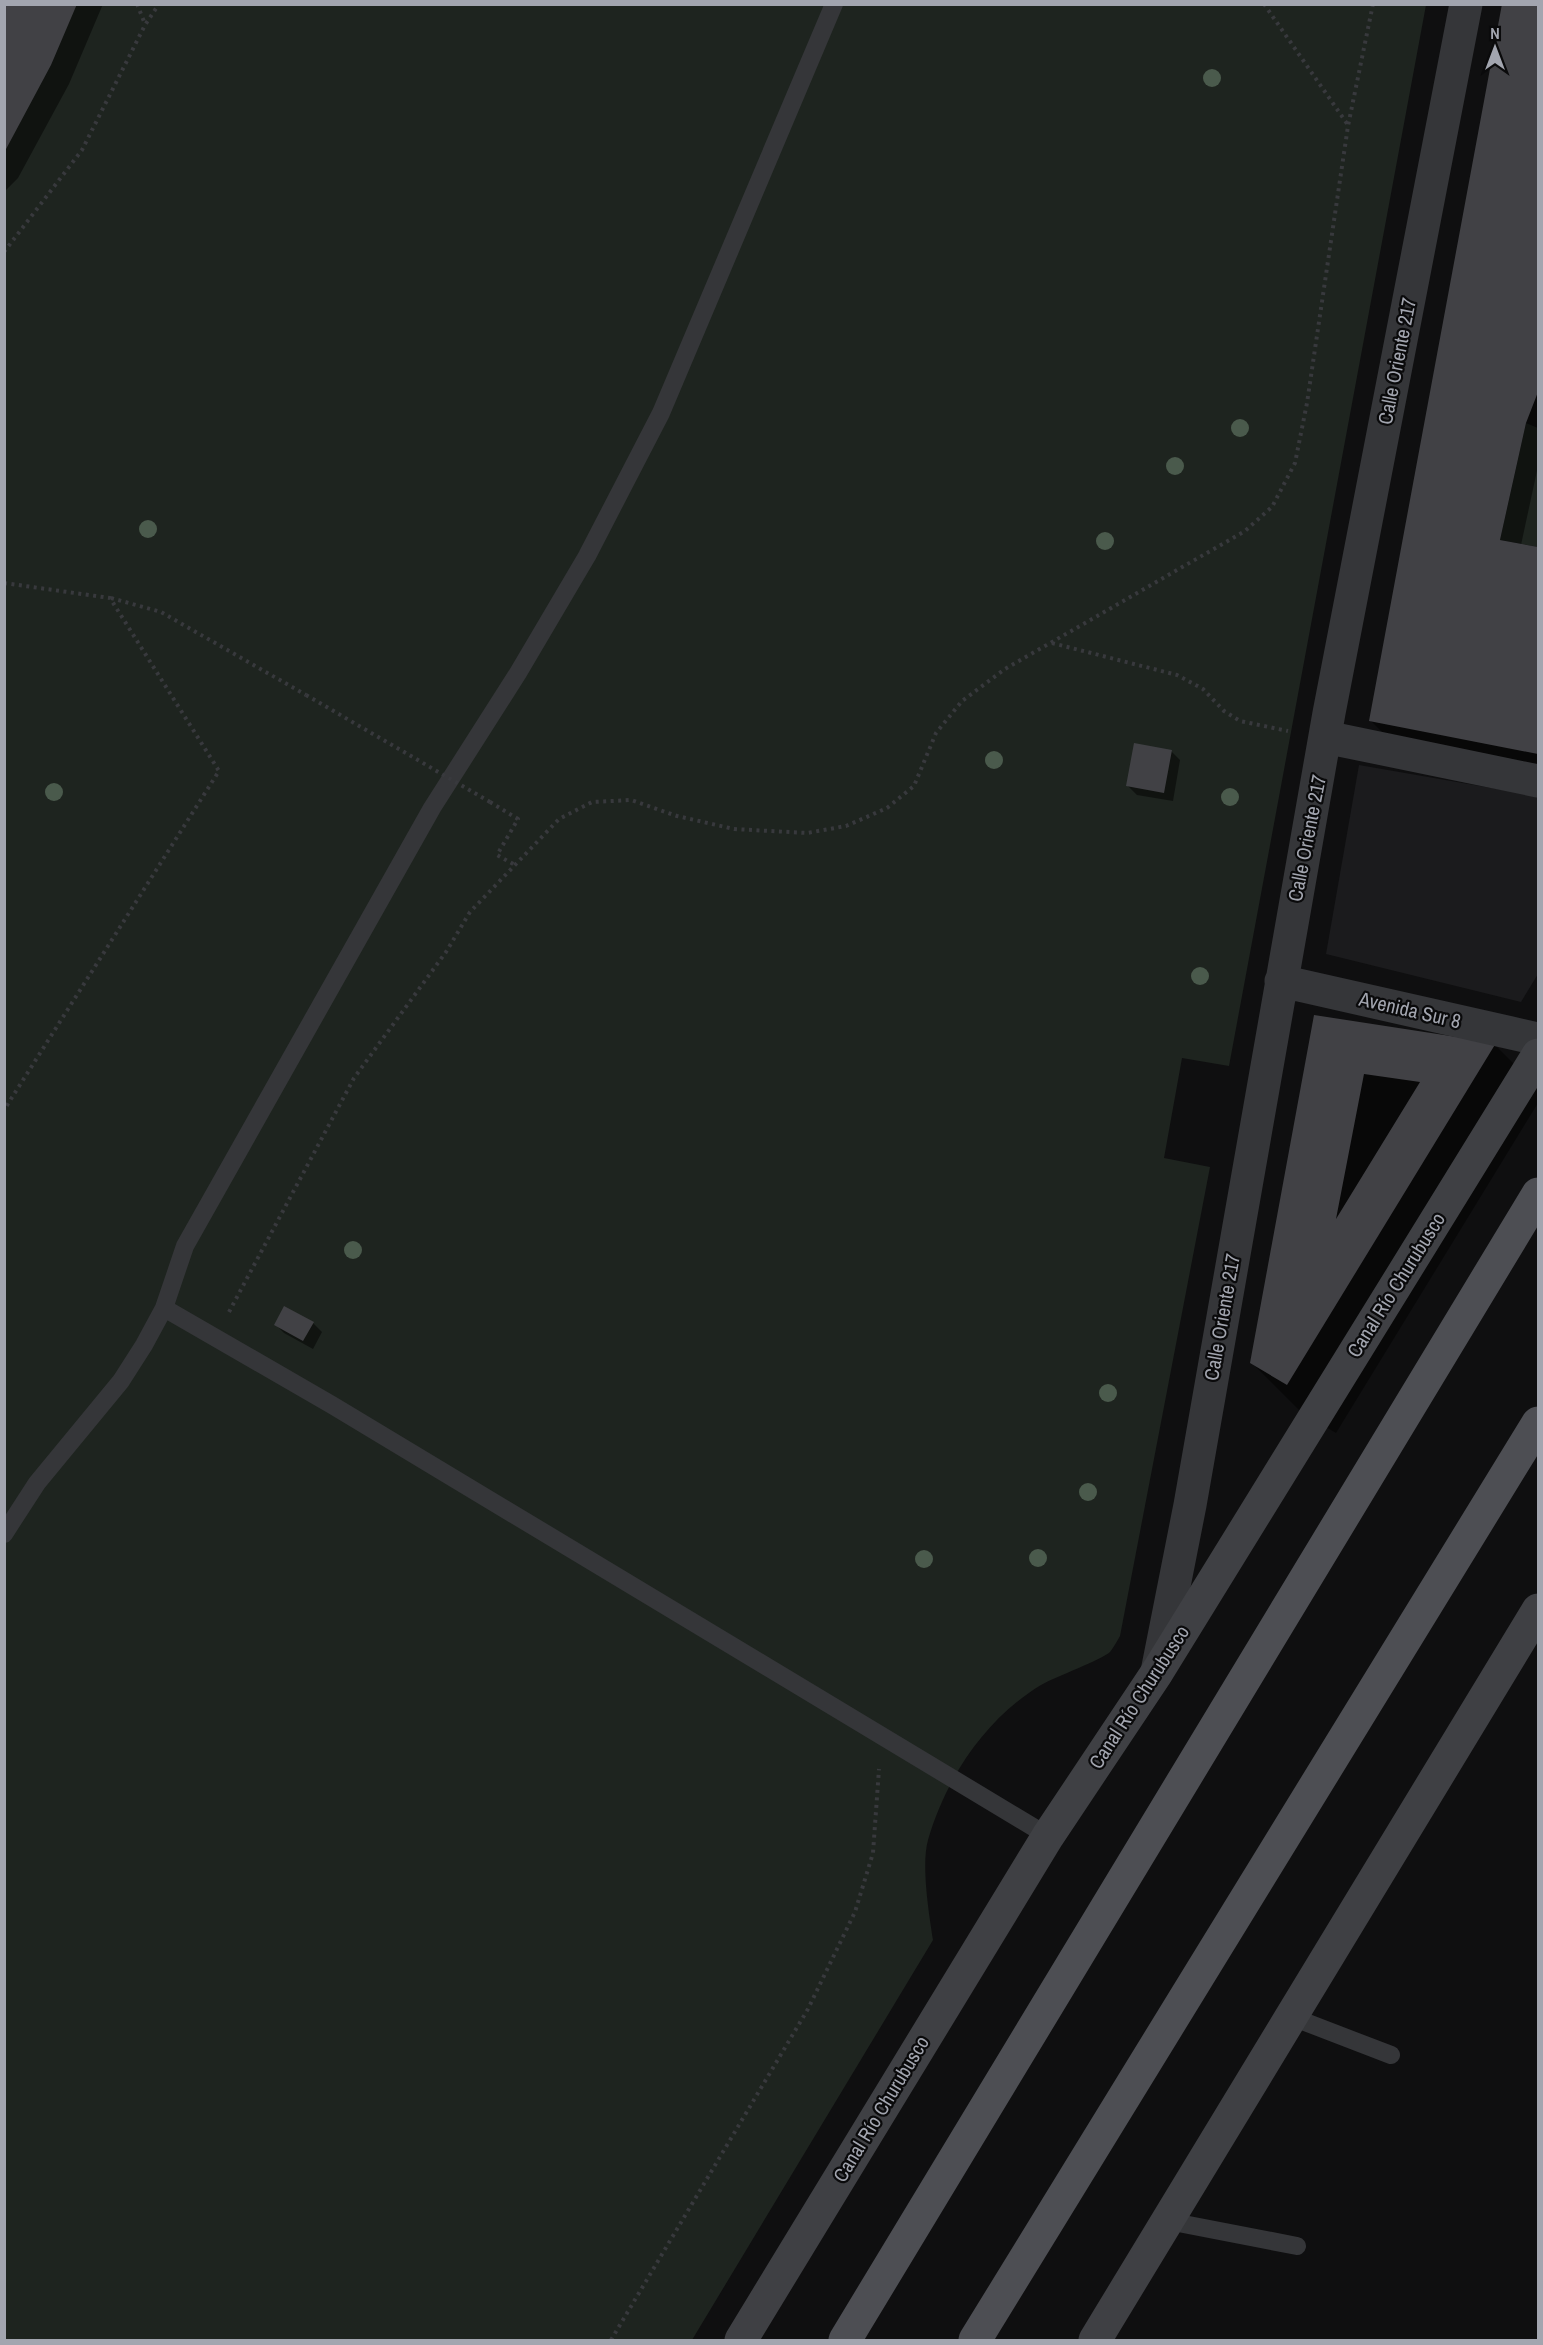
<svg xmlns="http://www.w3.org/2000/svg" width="1543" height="2345" viewBox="0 0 1543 2345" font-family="'Archivo Narrow',sans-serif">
<rect width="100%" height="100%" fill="#0f0f10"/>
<path fill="#1b1b1d" d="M 1359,765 L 1538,796 L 1538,974 L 1521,1002 L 1326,954 Z"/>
<path fill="#1e241f" d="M 4,5 L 1426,5 L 1229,1066 L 1182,1058 L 1164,1158 L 1210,1167 L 1120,1636 C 1117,1641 1114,1647 1110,1652 C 1103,1659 1055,1677 1041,1685 C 985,1719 946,1778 928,1840 C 921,1865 929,1914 933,1940 L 692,2340 L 5,2340 Z
M 1526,423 L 1538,428 L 1538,547 L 1500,540 Z"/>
<path fill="#0007" d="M 4,4 L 103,4 L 69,84 L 18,178 L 4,192 Z
M 1503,4 L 1538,4 L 1538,466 L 1521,545 L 1538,548 L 1538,768 L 1389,739 L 1371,721 Z
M 1171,751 L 1180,760 L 1173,801 L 1137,795 L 1128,786 Z
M 1316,1017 L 1495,1045 L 1538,1088 L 1538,1103 L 1336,1433 L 1301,1412 L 1251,1362 Z
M 313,1323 L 322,1332 L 313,1349 L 284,1333 L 276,1325 Z"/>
<path fill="#414145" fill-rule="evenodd" d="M 5,4 L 77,4 L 51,65 L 5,151 Z
M 1502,4 L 1538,4 L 1538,392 L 1526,423 L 1500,540 L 1538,547 L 1538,754 L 1369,721 Z
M 1134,743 L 1172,750 L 1164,793 L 1126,786 Z
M 1314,1015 L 1496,1043 L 1287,1385 L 1250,1363 ZM 1364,1074 L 1420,1082 L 1336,1219 Z
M 284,1306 L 314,1322 L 303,1341 L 274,1325 Z"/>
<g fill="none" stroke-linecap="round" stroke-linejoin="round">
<path stroke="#38393d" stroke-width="4" stroke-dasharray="3 4.5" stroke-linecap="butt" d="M 137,4 L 145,24
M 1264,4 L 1348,125
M 4,252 L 82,150 L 145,25 L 159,4
M 4,583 L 110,598 L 219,771 L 4,1110
M 111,598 L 161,612 L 306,695
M 1052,643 L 1177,675 L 1203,689 L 1224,711 L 1240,721 L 1288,731
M 490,802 L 518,819 L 497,855 L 515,865
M 229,1312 L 354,1078 L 446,952 L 470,912 L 559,819 L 592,802 L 631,800 L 677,816 L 734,829 L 807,833 L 846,826 L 887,808 L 914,786 L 936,733 L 962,701 L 1005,669 L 1245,531 L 1272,507 L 1295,463 L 1307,403 L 1348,126 L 1373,4
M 611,2340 L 808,2009 L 855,1912 L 873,1853 L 879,1769"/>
<path stroke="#353639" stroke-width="18" d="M 164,1308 L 332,1405 L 1048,1836
M 4,1534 L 37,1483 L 121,1381 L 144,1345 L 164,1308 L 185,1246 L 432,808 L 518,673 L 587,556 L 661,413 L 834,4
M 1292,2017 L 1391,2055
M 1168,2221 L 1297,2246"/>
<path stroke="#353639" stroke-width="33" d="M 1325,737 L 1538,781
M 1281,981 L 1538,1039
M 1157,1672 L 1190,1505 L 1329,713 L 1466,4"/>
<path stroke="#3f4044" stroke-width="33" d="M 741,2340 L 1048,1836 L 1156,1674 L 1538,1055
M 1095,2340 L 1538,1610"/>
<path stroke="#4d4e53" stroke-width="33" d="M 845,2340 L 1538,1194
M 975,2340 L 1538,1423"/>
<path stroke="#38393d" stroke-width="4" stroke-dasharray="3 4.5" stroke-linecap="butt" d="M 306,695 L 490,802"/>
</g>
<g fill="#4a5a4c">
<circle cx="1212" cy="78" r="9"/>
<circle cx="1240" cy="428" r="9"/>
<circle cx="1175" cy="466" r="9"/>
<circle cx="148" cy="529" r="9"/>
<circle cx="1105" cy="541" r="9"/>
<circle cx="994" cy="760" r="9"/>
<circle cx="54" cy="792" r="9"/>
<circle cx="1230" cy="797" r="9"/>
<circle cx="1200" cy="976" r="9"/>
<circle cx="353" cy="1250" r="9"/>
<circle cx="1108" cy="1393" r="9"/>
<circle cx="1088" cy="1492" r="9"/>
<circle cx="1038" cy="1558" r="9"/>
<circle cx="924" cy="1559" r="9"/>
</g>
<g text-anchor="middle" stroke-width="4.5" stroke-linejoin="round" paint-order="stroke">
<g font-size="20" fill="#a2a5af" stroke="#0a0a0b">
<text transform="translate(1397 361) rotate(-79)" y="7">Calle Oriente 217</text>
<text transform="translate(1307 838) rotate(-79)" y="7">Calle Oriente 217</text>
<text transform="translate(1410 1010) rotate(13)" y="7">Avenida Sur 8</text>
<text transform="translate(1396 1285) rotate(-58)" y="7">Canal Río Churubusco</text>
<text transform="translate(1222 1317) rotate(-80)" y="7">Calle Oriente 217</text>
<text transform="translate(1139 1697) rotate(-57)" y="7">Canal Río Churubusco</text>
<text transform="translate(881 2109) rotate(-59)" y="7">Canal Río Churubusco</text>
</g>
</g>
<rect width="1543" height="2345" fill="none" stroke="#a2a5af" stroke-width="12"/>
<g transform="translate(1495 48)" stroke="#0a0a0b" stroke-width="4.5" paint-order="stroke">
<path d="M0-4.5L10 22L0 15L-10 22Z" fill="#a2a5af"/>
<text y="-9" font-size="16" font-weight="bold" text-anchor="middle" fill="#a2a5af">N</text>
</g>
</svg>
